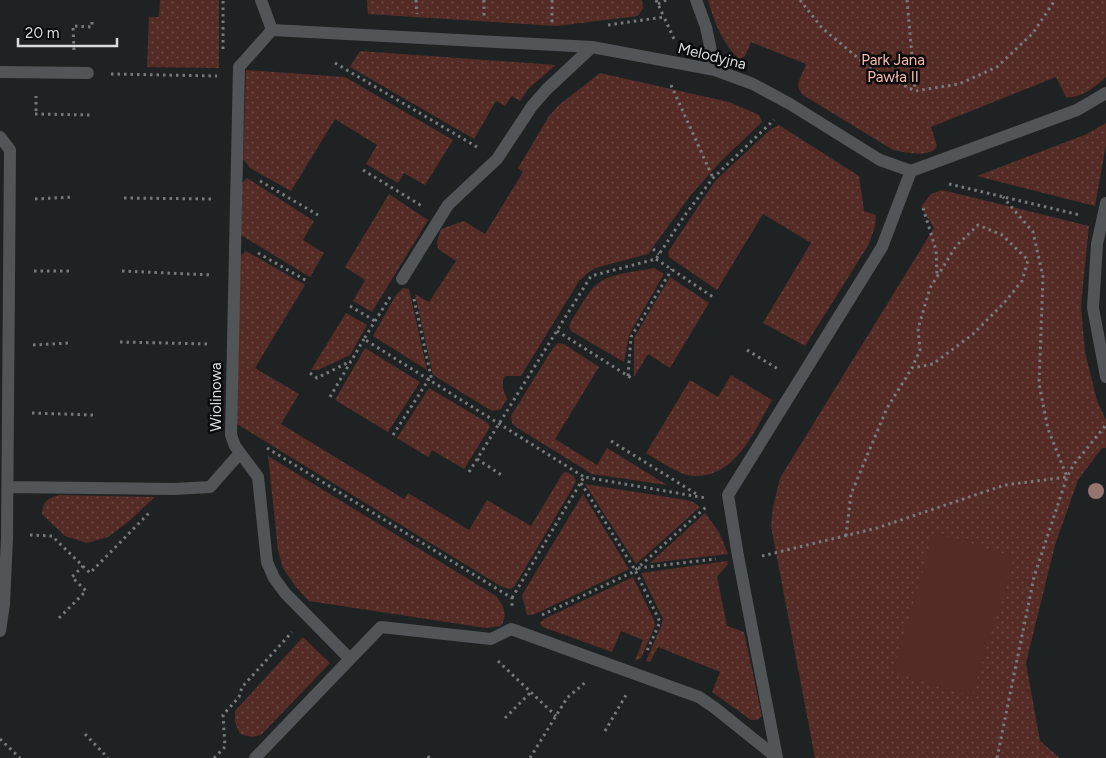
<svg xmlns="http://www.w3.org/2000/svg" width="1106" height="758" viewBox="0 0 1106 758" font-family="Figtree,sans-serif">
<defs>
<pattern id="grass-dots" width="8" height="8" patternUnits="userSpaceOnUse" patternTransform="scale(1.25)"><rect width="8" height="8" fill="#542b25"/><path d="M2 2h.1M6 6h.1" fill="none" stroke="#6c4944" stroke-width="1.8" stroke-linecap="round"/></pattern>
</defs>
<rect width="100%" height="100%" fill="#1f2223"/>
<path fill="url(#grass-dots)" d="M 160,0 L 219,0 L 219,68 L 147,67 L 149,17 L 159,17 Z
M 367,0 L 642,0 L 643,8 L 638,16 L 556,26 L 368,14 Z
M 708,0 L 1106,0 L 1106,77 C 1096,86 1081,99 1066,97 L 1056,77 L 931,127 L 937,146 C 930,159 905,152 893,150 L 803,95 C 793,84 802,77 806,64 L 751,42 L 745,56 L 740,60 C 721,41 716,26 708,0 Z
M 360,51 L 556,65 L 528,89 L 520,101 L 512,96 L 505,106 L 496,101 L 474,139 L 350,67 Z
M 246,70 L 345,77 L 453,140 L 425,185 L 404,173 L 398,183 L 366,164 L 377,145 L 335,119 L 291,191 L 250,168 L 243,159 Z
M 600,73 L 729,102 L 759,115 L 762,122 L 722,160 L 690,196 L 648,254 L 595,268 L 588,273 L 579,281 L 521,376 L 505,376 C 500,384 504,391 507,399 L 501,409 L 492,411 L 433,375 L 415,294 L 429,302 L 456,261 L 438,249 L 437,242 L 441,229 L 464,221 L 485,234 L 523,172 L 518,168 L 549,116 L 559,105 Z
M 1106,123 L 1106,145 L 1095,206 L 977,176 L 1087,134 Z
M 779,125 L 859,176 L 864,211 L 876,215 L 875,226 L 869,244 L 805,346 L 763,323 L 811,243 L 763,214 L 717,290 L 669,257 L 668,252 L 715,181 L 771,129 Z
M 247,178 L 314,221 L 303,240 L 324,253 L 310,277 L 241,235 L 242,183 Z
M 942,190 L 1089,226 L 1081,306 L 1085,352 L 1097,401 L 1106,420 L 1106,448 L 1102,448 L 1078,480 L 1055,545 L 1026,663 L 1040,741 L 1060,758 L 815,758 L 771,526 L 773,507 L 780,478 L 934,228 L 921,207 L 931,194 Z
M 389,194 L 428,220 L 372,312 L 353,301 L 365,280 L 345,267 Z
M 246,251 L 305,285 L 255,368 L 299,394 L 281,424 L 404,499 L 408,493 L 469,530 L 487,500 L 531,526 L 563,473 L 566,472 L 574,476 L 576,482 L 514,587 L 510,589 L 502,587 L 237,424 L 240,256 Z
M 654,268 L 664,274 L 629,335 L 624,362 L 571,331 L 569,327 L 571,321 C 578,311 584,299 592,289 C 605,273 635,272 654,268 Z
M 670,277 L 709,303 L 670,368 L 648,354 L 634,377 L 634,338 Z
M 403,288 L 409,289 L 427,370 L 373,336 L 396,295 Z
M 346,313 L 367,325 L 350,355 L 318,370 L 311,370 Z
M 558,343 L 564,344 L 599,367 L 555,439 L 597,465 L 607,448 L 667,485 L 592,474 L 516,427 L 512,423 L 511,416 L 553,348 Z
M 365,348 L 420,382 L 388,432 L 335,400 Z
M 731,375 L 772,400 C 755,429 736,478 694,476 C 681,476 658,460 646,453 L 690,380 L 718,397 Z
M 429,388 L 488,423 L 490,427 L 464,469 L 432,450 L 428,457 L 397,438 Z
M 268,456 L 496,596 C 504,606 508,615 501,626 L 486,628 L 309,601 L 296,587 L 283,568 L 278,550 Z
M 585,484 L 686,500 L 693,502 L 700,507 L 636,564 Z
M 583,494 L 629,569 L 533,615 L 527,615 L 522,595 Z
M 59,495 L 155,497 L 128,522 L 108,537 L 87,543 L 65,536 L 42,514 C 43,501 47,499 59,495 Z
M 705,513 L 719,532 L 728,554 L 650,563 Z
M 727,561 L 728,564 L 717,577 L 727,626 L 744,632 L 762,716 L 757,720 L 751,720 L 712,692 L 720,672 L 658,647 L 650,662 L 646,661 L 662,624 L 663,619 L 641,573 Z
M 633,577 L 654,620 L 655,626 L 641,658 L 635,661 L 643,640 L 621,631 L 612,652 L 543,627 L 540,623 L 544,619 Z
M 303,637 L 330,663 L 261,735 L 252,737 L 240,734 L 235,722 L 235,711 Z"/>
<path fill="#542b25" d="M 934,533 L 1014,557 L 972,696 L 893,672 Z"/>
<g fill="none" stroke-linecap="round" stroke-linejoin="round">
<path stroke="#777a7b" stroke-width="3" stroke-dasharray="2.5 4" stroke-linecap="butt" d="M 416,0 L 417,14
M 484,0 L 484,19
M 552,0 L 552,22
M 656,0 L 664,17
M 800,0 L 822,28 L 870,68 L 915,91 L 959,84 L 997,67 L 1033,33 L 1055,0
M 907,0 L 915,90
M 658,4 L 666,0
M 608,25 L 664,17 L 674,39
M 223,49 L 223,0
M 74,50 L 73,26 L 92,27 L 92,18
M 335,63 L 477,147
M 111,74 L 217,76
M 671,85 L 713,178
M 36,111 L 36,96
M 35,114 L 91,115
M 363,170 L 422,206
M 260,181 L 318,215
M 949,184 L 1080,215
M 124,198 L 214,199
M 35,199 L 73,197
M 923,208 L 936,250 L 937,275
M 653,249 L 659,254
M 258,253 L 307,281
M 656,259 L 713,297
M 34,271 L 71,271
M 122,271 L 212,275
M 390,297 L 364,339 L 584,477
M 414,299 L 432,381
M 350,306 L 375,321
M 557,331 L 633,379
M 120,342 L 210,344
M 33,345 L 70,343
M 747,350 L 778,369
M 310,373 L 317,378 L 351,361
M 628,376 L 631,337 L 672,269
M 330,397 L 364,339
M 32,413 L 93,415
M 393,435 L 429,379
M 611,441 L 698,495
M 267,448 L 512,598 L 512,607
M 477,459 L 503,476
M 469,472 L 591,276 L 656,259 L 685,215 L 713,178 L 774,120
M 581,483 L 635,570 L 660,622 L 646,653
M 30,535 L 52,536 L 90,573 L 149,513
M 846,536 L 851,494 L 887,408 L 912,368 L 920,350 L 918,329 L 930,288 L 956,246 L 978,225 L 1002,235 L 1028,260 L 1022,281 L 1004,303 L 973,334 L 933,364 L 912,368
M 762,556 L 877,528 L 1005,485 L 1067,477 L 1074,464 L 1106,425
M 638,568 L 716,559
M 512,598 L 584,477 L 706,498
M 542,615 L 633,572 L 706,507
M 59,618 L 86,591 L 72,577 L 83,566
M 498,661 L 556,716
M 505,718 L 531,692
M 605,731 L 626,695
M 85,734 L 108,758
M 0,739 L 20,758
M 428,756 L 429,758
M 214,758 L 225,747 L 223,715 L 239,697 L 242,687 L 292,632
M 530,758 L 567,698 L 587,681
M 997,758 L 1034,577 L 1067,477 L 1048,429 L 1039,384 L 1043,277 L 1033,232 L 1003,197"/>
<path stroke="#515557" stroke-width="12" d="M 261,0 L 272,30
M 696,0 L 706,27 L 715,70
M 272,30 L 592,47 L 715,70 L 753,84 L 790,104 L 880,160 L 911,171 L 1077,110 L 1106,93
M 0,72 L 88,73
M 0,137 L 10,150 L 7,538 L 4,604 L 0,631
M 1106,203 L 1097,244 L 1093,308 L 1106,377
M 402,279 L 448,205 L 497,159 L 532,106 L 547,89 L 592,47
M 8,487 L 174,489 L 210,487 L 240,453
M 350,659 L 381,627 L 491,639 L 511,629 L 699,697 L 715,708 L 776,757
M 255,758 L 350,659 L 285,593 L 274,578 L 267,562 L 258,477 L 235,446 L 231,435 L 239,67 L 272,30
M 777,758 L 738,556 L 728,495 L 882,247 L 911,171"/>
</g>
<circle fill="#97756f" cx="1096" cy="491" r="8"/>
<g text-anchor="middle" stroke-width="5" stroke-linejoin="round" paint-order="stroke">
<g font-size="15" fill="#d8dbdc" stroke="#0a0b0c">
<text transform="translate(712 56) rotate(14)" y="5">Melodyjna</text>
<text transform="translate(216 397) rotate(-90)" y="5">Wiolinowa</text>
</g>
<g font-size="15" fill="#fab9ae" stroke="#0a0b0c">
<text x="893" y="65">Park Jana<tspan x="893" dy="17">Pawła II</tspan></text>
</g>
</g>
<path d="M18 38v8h99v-8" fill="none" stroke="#d8dbdc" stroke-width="2.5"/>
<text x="25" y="38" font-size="15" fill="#d8dbdc" stroke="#0a0b0c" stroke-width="4" paint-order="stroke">20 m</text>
</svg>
